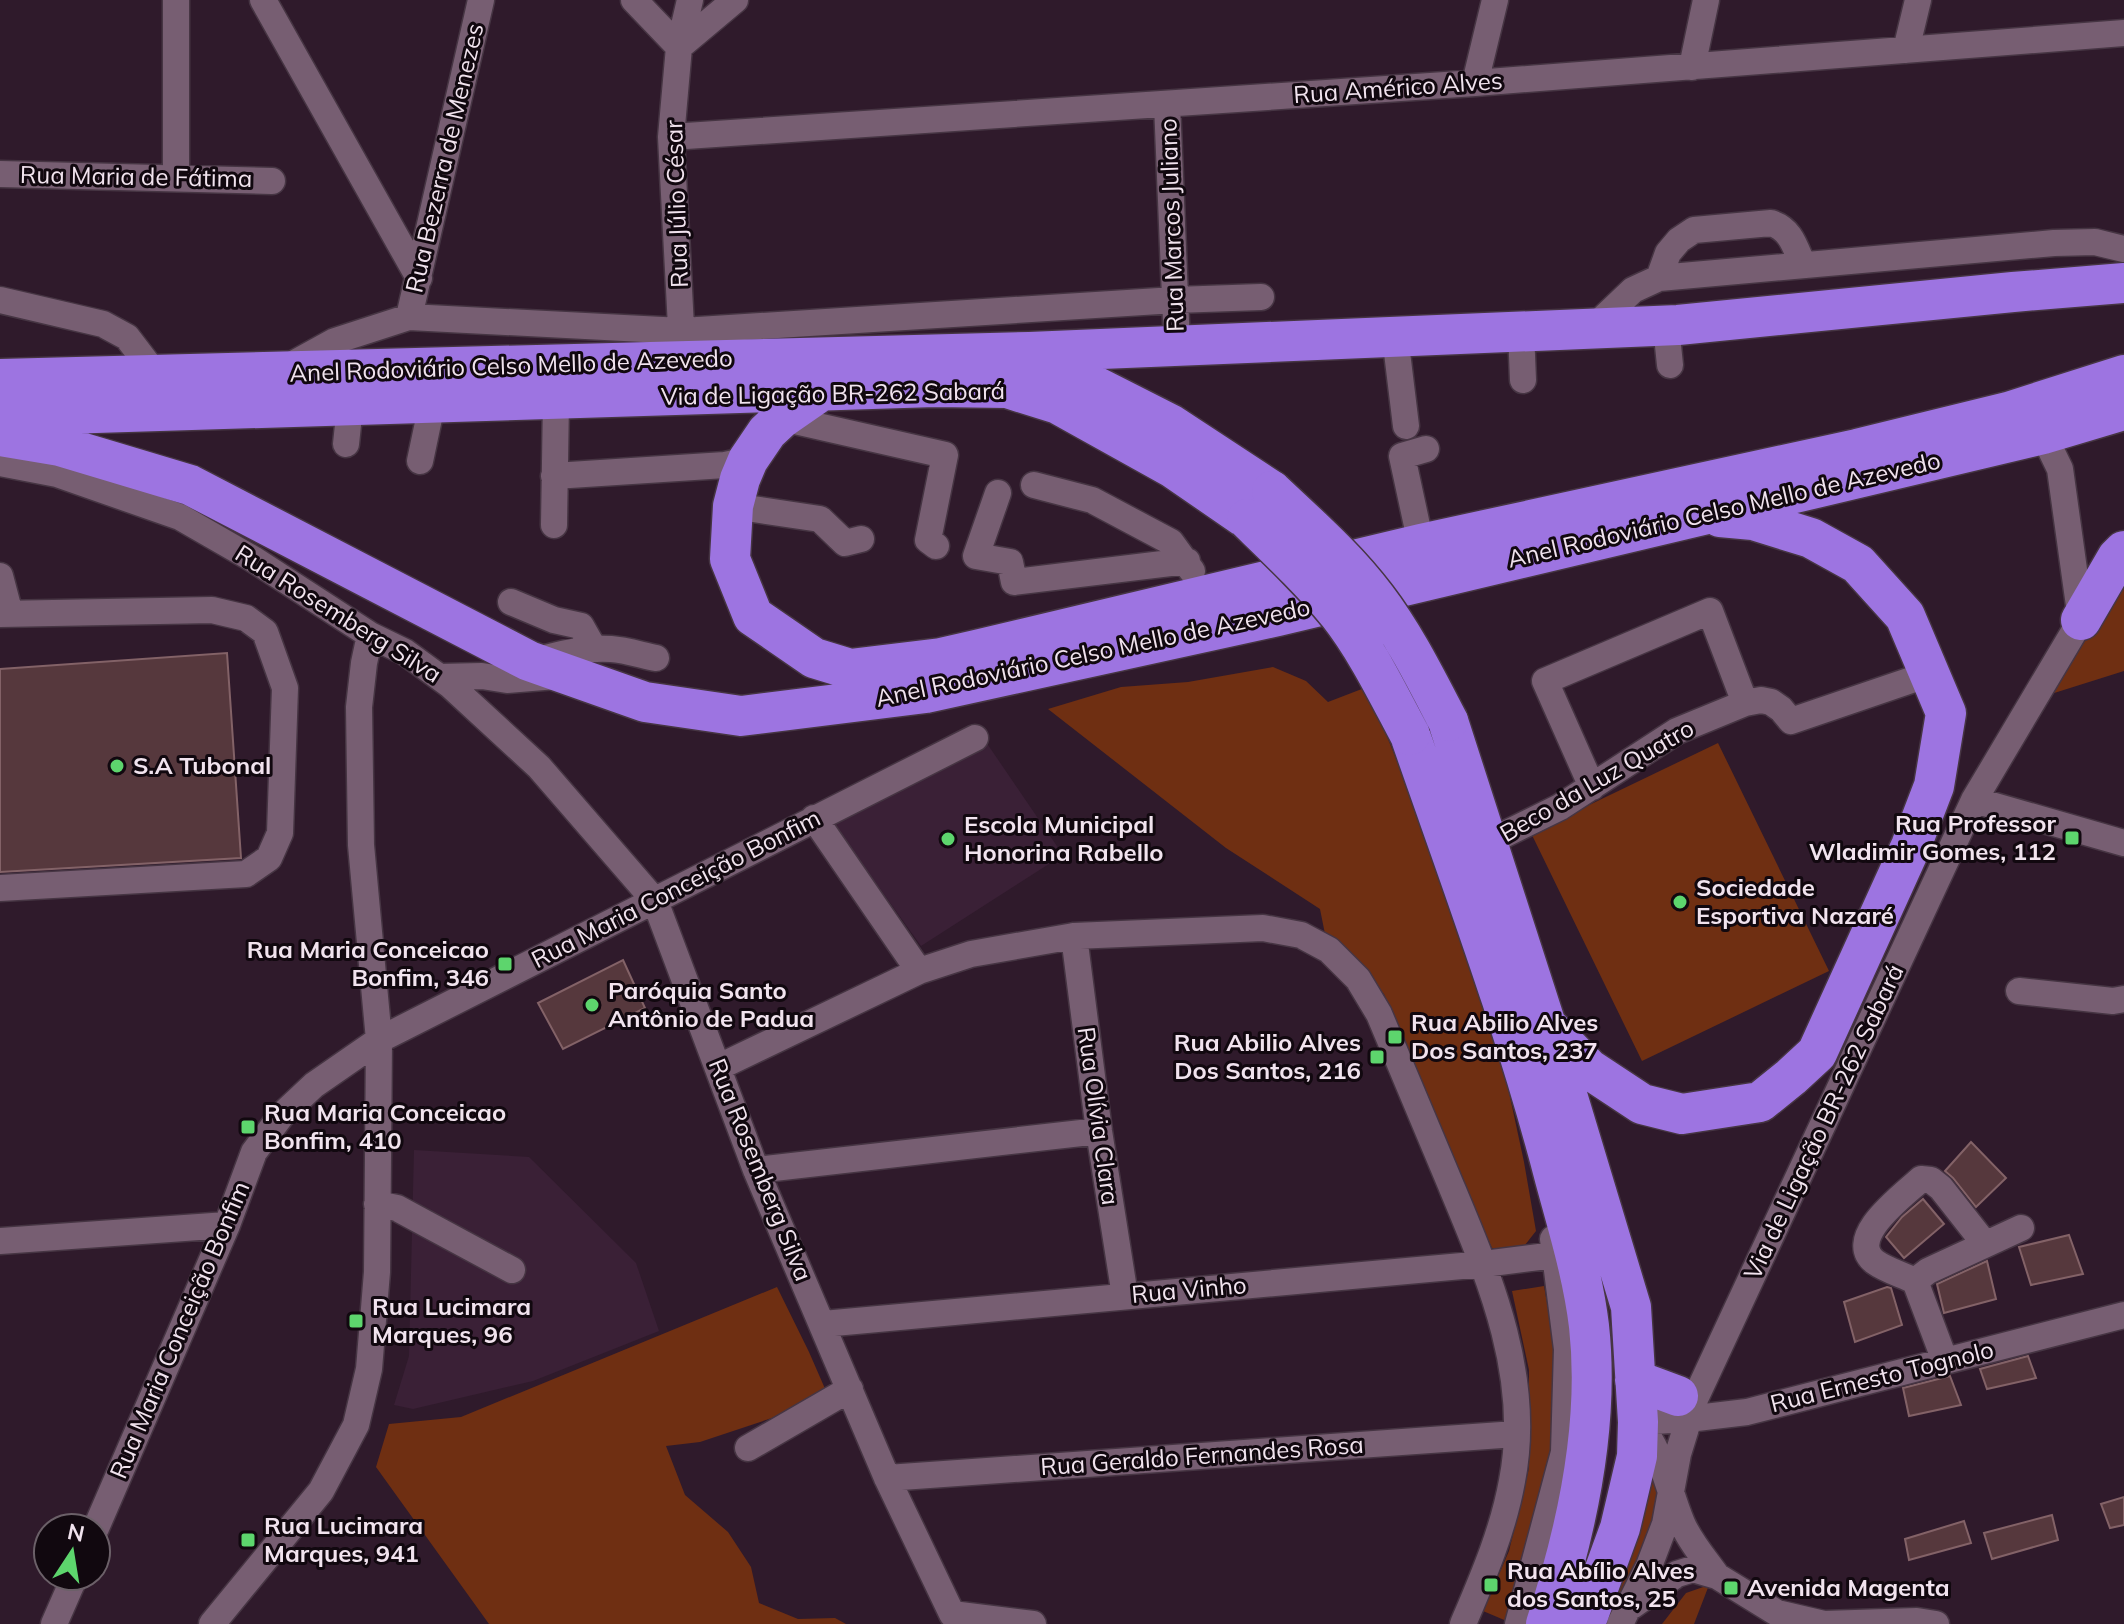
<svg xmlns="http://www.w3.org/2000/svg" width="2124" height="1624" viewBox="0 0 2124 1624" font-family="Mulish,sans-serif">
<rect width="100%" height="100%" fill="#2f1a2b"/>
<path fill="#3a2036" d="M 986,742 L 1063,855 L 921,946 L 833,823 Z
M 414,1150 L 529,1157 L 636,1263 L 659,1331 L 533,1381 L 413,1409 L 394,1405 L 409,1356 Z"/>
<path fill="#6f2f12" d="M 2124,574 L 2124,671 L 2051,694 Z
M 1273,667 L 1306,681 L 1328,702 L 1367,687 L 1437,860 L 1507,1083 L 1524,1162 L 1536,1231 L 1518,1254 L 1492,1248 L 1439,1132 L 1384,994 L 1326,939 L 1320,909 L 1226,848 L 1048,709 L 1121,687 L 1188,682 Z
M 1718,743 L 1829,971 L 1642,1061 L 1531,833 Z
M 1544,1286 L 1556,1353 L 1556,1451 L 1509,1622 L 1483,1611 L 1509,1551 L 1529,1468 L 1529,1370 L 1512,1291 Z
M 777,1287 L 809,1352 L 826,1391 L 787,1413 L 700,1442 L 666,1446 L 685,1495 L 728,1532 L 751,1567 L 759,1603 L 798,1619 L 835,1618 L 846,1624 L 489,1624 L 376,1467 L 389,1424 L 461,1417 Z
M 1643,1443 L 1658,1492 L 1650,1538 L 1620,1605 L 1606,1624 Z
M 1709,1585 L 1694,1624 L 1662,1624 L 1686,1593 Z"/>
<path fill="#56383d" stroke="#836267" stroke-width="2" d="M 227,653 L 241,858 L 0,872 L 0,669 Z
M 623,960 L 645,1008 L 563,1049 L 538,1003 Z
M 1971,1142 L 2006,1178 L 1976,1207 L 1953,1178 L 1945,1171 Z
M 1923,1199 L 1944,1224 L 1904,1258 L 1886,1237 L 1902,1217 Z
M 2069,1235 L 2083,1274 L 2031,1285 L 2019,1247 Z
M 1987,1261 L 1996,1299 L 1944,1313 L 1937,1284 Z
M 1887,1287 L 1891,1288 L 1902,1325 L 1855,1342 L 1844,1302 Z
M 2028,1356 L 2036,1378 L 1987,1389 L 1980,1369 Z
M 1950,1376 L 1961,1405 L 1909,1416 L 1903,1388 Z
M 2124,1497 L 2124,1525 L 2110,1528 L 2101,1504 Z
M 2052,1515 L 2058,1540 L 1992,1559 L 1984,1533 Z
M 1964,1521 L 1971,1543 L 1909,1560 L 1905,1539 Z"/>
<g fill="none" stroke-linecap="round" stroke-linejoin="round">
<g stroke="#463543" stroke-width="29">
<path id="minor" d="M 263,0 L 419,278
M 634,0 L 679,47 L 735,0
M 1906,50 L 1918,0
M 1692,67 L 1706,0
M 1475,83 L 1495,0
M 1167,104 L 1177,345
M 671,137 L 1475,83 L 2124,33
M 0,174 L 272,181
M 176,178 L 176,0
M 1659,278 L 1668,253 L 1679,240 L 1694,230 L 1771,223 C 1791,229 1795,247 1803,265
M 0,300 L 103,324 L 127,337 L 156,375
M 409,317 L 481,0
M 1666,326 L 1670,365
M 1593,328 L 1633,290 L 1659,278 L 2054,243 L 2095,242 L 2124,249
M 1521,331 L 1523,380
M 1395,336 L 1406,426
M 682,346 L 671,137 L 679,47 L 690,0
M 286,368 L 335,341 L 409,317 L 682,331 L 1175,300 L 1261,297
M 782,418 L 945,455 L 928,540 L 936,546
M 346,444 L 350,406
M 420,461 L 432,404
M 0,463 L 57,474 L 180,517 L 253,559 L 370,635 L 405,652 L 450,685 L 539,767 L 655,901 L 756,1170 L 887,1478 L 952,1614 L 1033,1624
M 554,476 L 725,465 L 748,460
M 1034,485 L 1092,500 L 1171,542 L 1192,571
M 998,493 L 976,556 L 1010,562 L 1014,582 L 1187,561
M 733,506 L 820,519 L 845,543 L 861,539
M 554,525 L 556,400
M 1421,544 L 1402,456 L 1426,449
M 0,576 L 10,614
M 511,602 L 554,620 L 581,626 L 594,649
M 0,614 L 212,610 L 246,618 L 265,632 L 285,688 L 280,833 L 269,858 L 246,874 L 0,888
M 533,661 C 558,655 584,647 611,649 C 626,650 641,655 656,658
M 440,677 L 482,676 L 507,680 L 556,676
M 1592,787 L 1545,681 L 1710,611 L 1745,703
M 1974,800 L 2124,843
M 814,818 L 919,971
M 1487,843 L 1560,807 L 1677,731 L 1745,703 L 1761,700 L 1771,702 L 1781,709 L 1791,721 L 1929,674
M 1074,936 L 1099,1131 L 1125,1296
M 2019,991 L 2113,1001 L 2124,999
M 719,1067 L 919,971 L 971,954 L 1074,936 L 1263,928 L 1301,935 L 1329,950 L 1358,979 L 1379,1014 C 1402,1068 1424,1122 1447,1176 C 1487,1272 1533,1374 1512,1481 C 1503,1531 1483,1577 1463,1624
M 756,1170 L 1099,1131
M 377,1204 L 397,1208 L 512,1270
M 0,1241 L 227,1225
M 1915,1281 C 1903,1275 1886,1270 1875,1262 C 1844,1238 1904,1195 1921,1179 L 1931,1180 L 1941,1188 L 1985,1244
M 823,1324 L 1484,1264 L 1555,1255
M 1945,1361 L 1915,1281 L 1928,1271 L 2021,1228
M 1638,1422 L 1688,1419 L 1747,1412 L 2124,1315
M 1639,1424 C 1663,1452 1668,1490 1682,1523 C 1690,1542 1705,1559 1717,1576
M 748,1448 L 850,1389
M 887,1478 L 1516,1434
M 96,1528 L 227,1225 L 254,1152 L 281,1116 L 314,1085 L 379,1040 L 975,738
M 1632,1606 L 1677,1574 L 1693,1569 L 1717,1576 L 1777,1613 L 1824,1624 L 1917,1621 L 1936,1624
M 54,1624 L 75,1576
M 212,1624 L 321,1491 L 356,1425 L 369,1369 L 377,1272 L 379,1040 L 361,845 L 359,707 L 364,663 L 370,635
M 1518,1624 L 1564,1452 L 1567,1349 L 1553,1239
M 1620,1624 L 1649,1566 L 1665,1524 L 1678,1454 L 1695,1399 L 1974,800 L 2081,620 L 2060,469 L 2043,434"/>
</g>
<g stroke="#463543" stroke-width="43">
<path id="highway" d="M 1032,354 L 1170,424 L 1272,491
M 0,379 L 1029,352 L 1678,325 L 2013,292 L 2124,283
M 821,391 L 782,418 L 767,432 L 748,460 L 740,479 L 733,506 L 730,559 L 753,616 L 814,658 L 850,669 L 941,658 L 976,650 L 1421,544 L 1857,449 L 2008,412 L 2124,375
M 0,416 L 935,387 L 1007,388 L 1058,404 L 1173,468 L 1247,519
M 0,436 L 60,446 L 190,485 L 529,661 L 645,702 L 741,716 L 926,693 L 1278,616 L 2043,434 L 2124,410
M 2081,620 L 2117,558 L 2124,551
M 1448,721 L 1546,1025 L 1631,1307 L 1638,1422 L 1637,1456 L 1620,1528 L 1585,1624
M 1410,735 C 1461,882 1516,1028 1555,1179 C 1568,1227 1583,1276 1589,1326 C 1600,1425 1577,1530 1546,1624
M 1546,1025 L 1589,1069 L 1642,1104 L 1682,1114 L 1760,1102 L 1791,1077 L 1817,1053 L 1911,846 L 1934,786 L 1946,713 L 1905,616 L 1858,564 L 1811,538 L 1753,520 L 1720,517
M 1635,1380 L 1678,1396"/>
</g>
<use href="#minor" stroke="#775e72" stroke-width="26"/>
<use href="#highway" stroke="#9d74e1" stroke-width="40"/>
<g stroke="#463543" stroke-width="43" stroke-linecap="butt">
<path id="highway-bridge" d="M 1272,491 C 1308,525 1346,558 1376,598 C 1405,636 1426,679 1448,721
M 1247,519 C 1278,549 1310,579 1338,613 C 1367,650 1388,694 1410,735"/>
</g>
<use href="#highway-bridge" stroke="#9d74e1" stroke-width="40"/>
</g>
<g fill="#5dd56d" stroke="#11080f" stroke-width="3">
<circle cx="117" cy="766" r="8"/>
<rect x="2064" y="830" width="16" height="16" rx="4"/>
<circle cx="948" cy="839" r="8"/>
<circle cx="1680" cy="902" r="8"/>
<rect x="497" y="956" width="16" height="16" rx="4"/>
<circle cx="592" cy="1005" r="8"/>
<rect x="1387" y="1029" width="16" height="16" rx="4"/>
<rect x="1369" y="1049" width="16" height="16" rx="4"/>
<rect x="240" y="1119" width="16" height="16" rx="4"/>
<rect x="348" y="1313" width="16" height="16" rx="4"/>
<rect x="240" y="1532" width="16" height="16" rx="4"/>
<rect x="1483" y="1577" width="16" height="16" rx="4"/>
<rect x="1723" y="1580" width="16" height="16" rx="4"/>
</g>
<g text-anchor="middle" stroke-width="6" stroke-linejoin="round" paint-order="stroke">
<g font-size="24" fill="#f1e3ee" stroke="#11080f">
<text transform="translate(1398 88) rotate(-4)" y="8">Rua Américo Alves</text>
<text transform="translate(445 158) rotate(-77)" y="8">Rua Bezerra de Menezes</text>
<text transform="translate(136 177) rotate(1)" y="8">Rua Maria de Fátima</text>
<text transform="translate(677 204) rotate(-92)" y="8">Rua Júlio César</text>
<text transform="translate(1172 225) rotate(-92)" y="8">Rua Marcos Juliano</text>
<text transform="translate(511 366) rotate(-2)" y="8">Anel Rodoviário Celso Mello de Azevedo</text>
<text transform="translate(833 394) rotate(-1)" y="8">Via de Ligação BR-262 Sabará</text>
<text transform="translate(1724 510) rotate(-13)" y="8">Anel Rodoviário Celso Mello de Azevedo</text>
<text transform="translate(338 614) rotate(32)" y="8">Rua Rosemberg Silva</text>
<text transform="translate(1093 653) rotate(-12)" y="8">Anel Rodoviário Celso Mello de Azevedo</text>
<text transform="translate(1597 781) rotate(-30)" y="8">Beco da Luz Quatro</text>
<text transform="translate(676 889) rotate(-27)" y="8">Rua Maria Conceição Bonfim</text>
<text transform="translate(1098 1116) rotate(82)" y="8">Rua Olívia Clara</text>
<text transform="translate(1824 1122) rotate(-65)" y="8">Via de Ligação BR-262 Sabará</text>
<text transform="translate(760 1170) rotate(68)" y="8">Rua Rosemberg Silva</text>
<text transform="translate(1189 1290) rotate(-5)" y="8">Rua Vinho</text>
<text transform="translate(180 1330) rotate(-67)" y="8">Rua Maria Conceição Bonfim</text>
<text transform="translate(1882 1377) rotate(-14)" y="8">Rua Ernesto Tognolo</text>
<text transform="translate(1202 1456) rotate(-4)" y="8">Rua Geraldo Fernandes Rosa</text>
</g>
<g font-size="24" font-weight="bold" fill="#f1e3ee" stroke="#11080f" text-anchor="start">
<text x="133" y="774">S.A Tubonal</text>
<text x="2056" y="832" text-anchor="end">Rua Professor<tspan x="2056" dy="28">Wladimir Gomes, 112</tspan></text>
<text x="964" y="833">Escola Municipal<tspan x="964" dy="28">Honorina Rabello</tspan></text>
<text x="1696" y="896">Sociedade<tspan x="1696" dy="28">Esportiva Nazaré</tspan></text>
<text x="489" y="958" text-anchor="end">Rua Maria Conceicao<tspan x="489" dy="28">Bonfim, 346</tspan></text>
<text x="608" y="999">Paróquia Santo<tspan x="608" dy="28">Antônio de Padua</tspan></text>
<text x="1411" y="1031">Rua Abilio Alves<tspan x="1411" dy="28">Dos Santos, 237</tspan></text>
<text x="1361" y="1051" text-anchor="end">Rua Abilio Alves<tspan x="1361" dy="28">Dos Santos, 216</tspan></text>
<text x="264" y="1121">Rua Maria Conceicao<tspan x="264" dy="28">Bonfim, 410</tspan></text>
<text x="372" y="1315">Rua Lucimara<tspan x="372" dy="28">Marques, 96</tspan></text>
<text x="264" y="1534">Rua Lucimara<tspan x="264" dy="28">Marques, 941</tspan></text>
<text x="1507" y="1579">Rua Abílio Alves<tspan x="1507" dy="28">dos Santos, 25</tspan></text>
<text x="1747" y="1596">Avenida Magenta</text>
</g>
</g>
<g transform="translate(72 1552) rotate(12)"><circle r="38" fill="#11080f" stroke="#6b6068" stroke-width="2"/>
<path d="M0-6L14 30L0 20L-14 30Z" fill="#5dd56d"/>
<text y="-12" font-size="22" font-weight="bold" text-anchor="middle" fill="#f1e3ee">N</text>
</g>
</svg>
